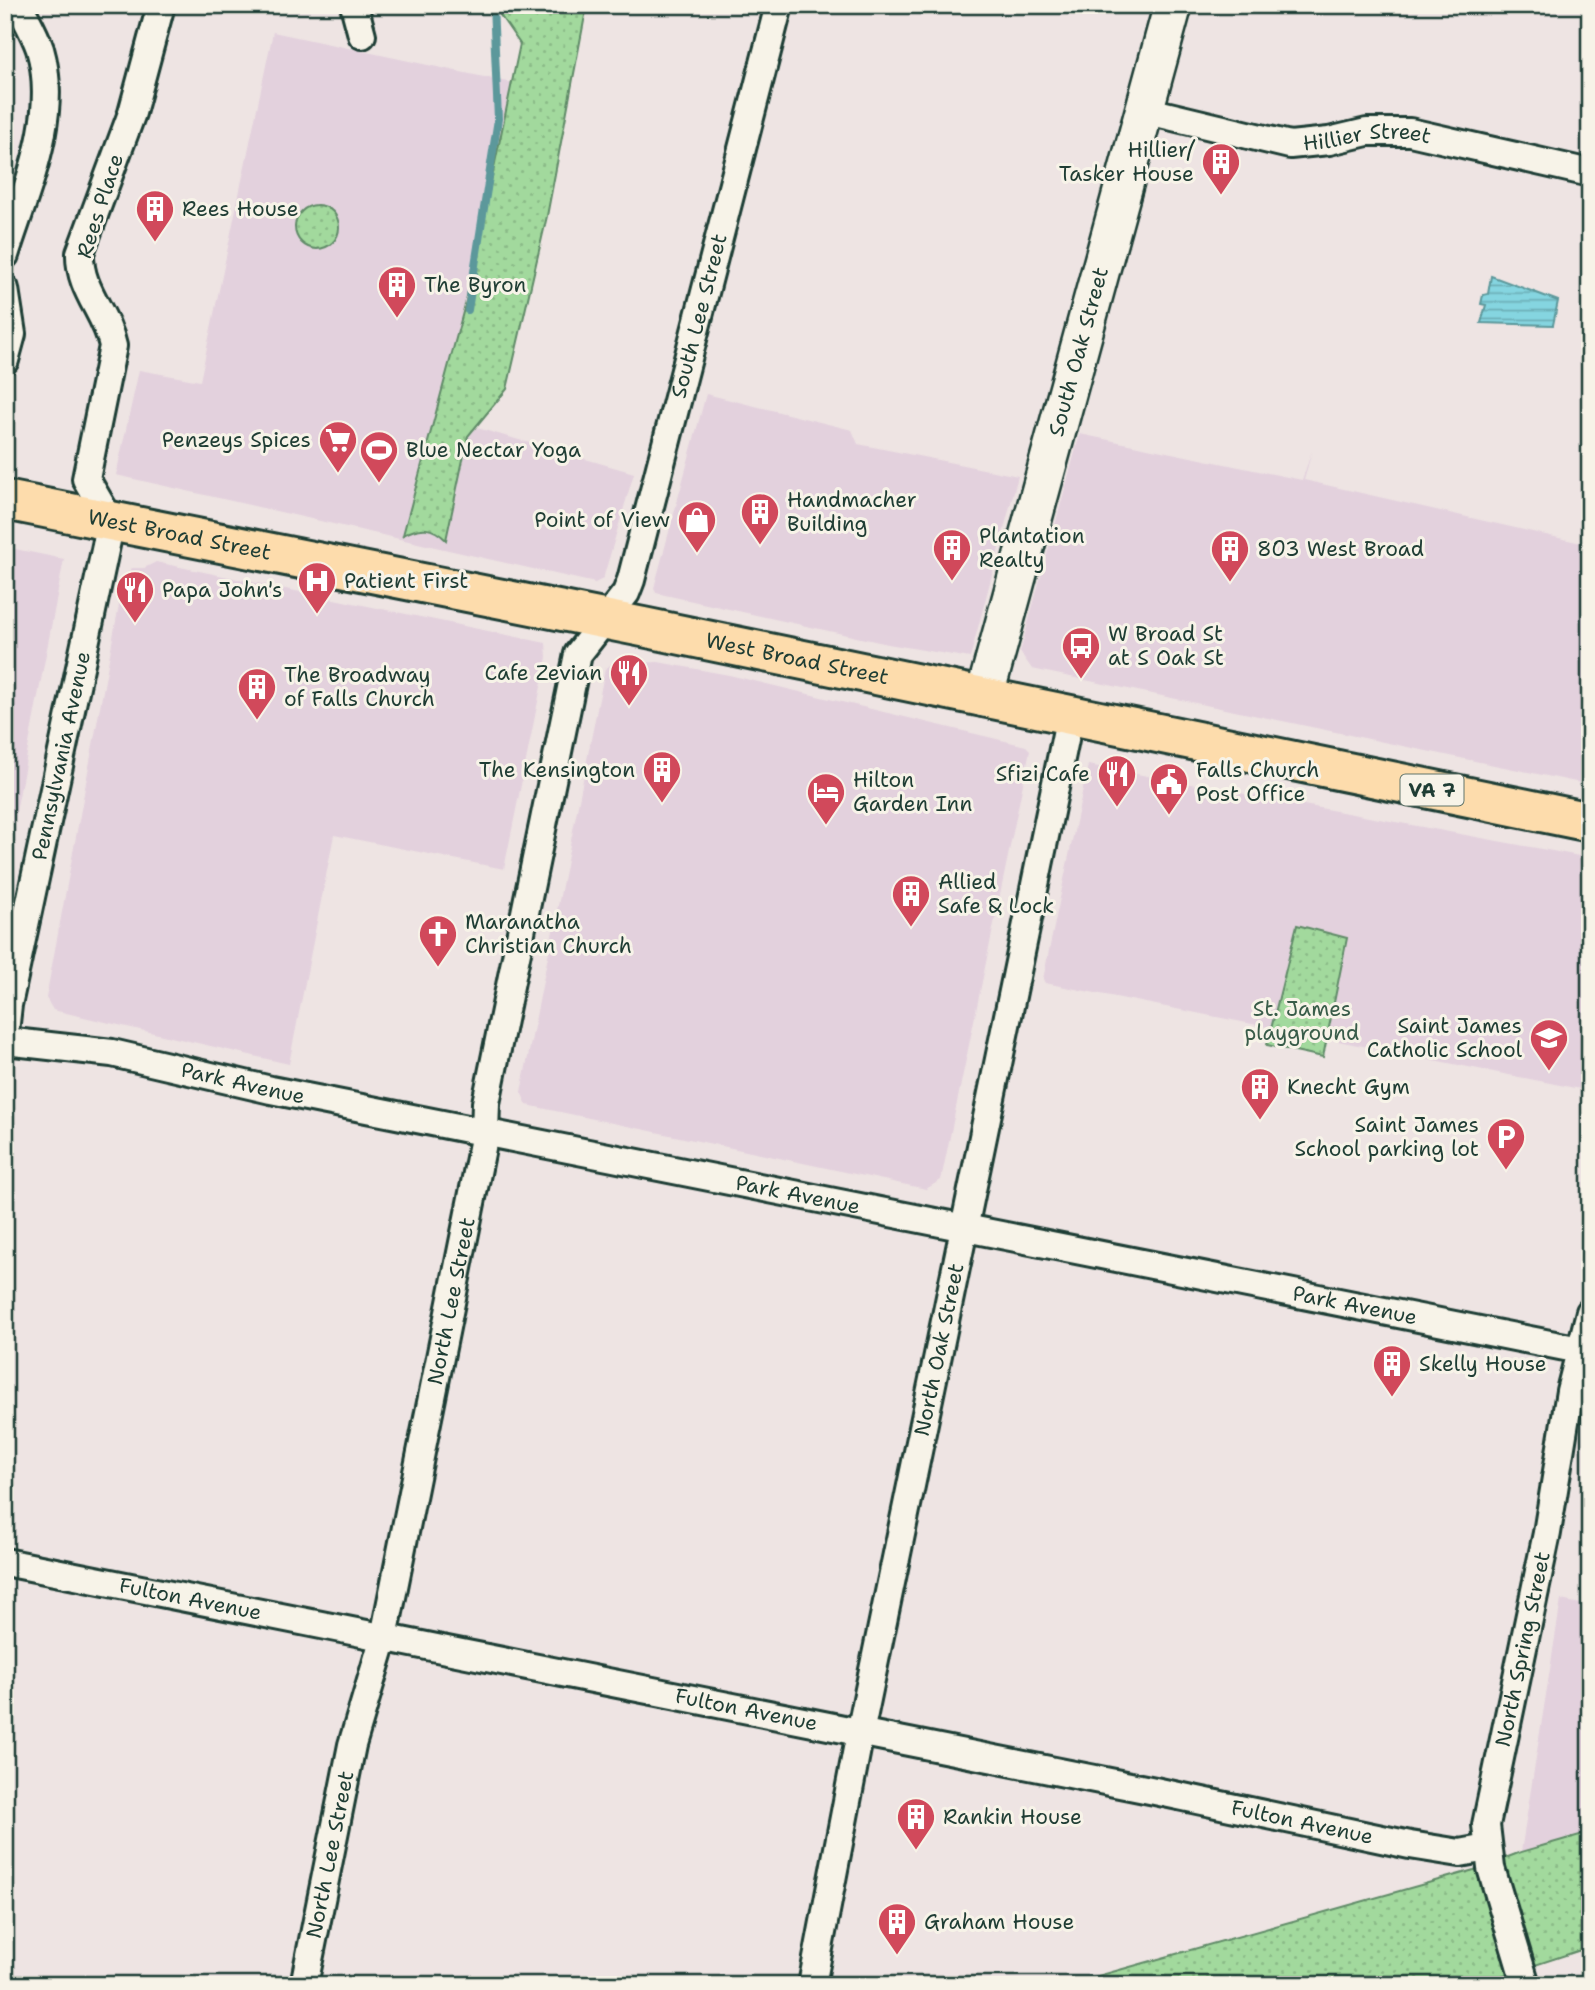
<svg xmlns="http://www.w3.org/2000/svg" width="1595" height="1990" viewBox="0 0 1595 1990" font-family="'Shantell Sans',sans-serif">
<defs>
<pattern id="grass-dots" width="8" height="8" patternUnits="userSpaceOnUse" patternTransform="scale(1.75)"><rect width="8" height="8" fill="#a2d99d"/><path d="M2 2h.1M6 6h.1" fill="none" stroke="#8bbb88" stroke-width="1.8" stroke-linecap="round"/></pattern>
<pattern id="water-rules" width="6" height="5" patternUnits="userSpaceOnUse" patternTransform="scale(1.75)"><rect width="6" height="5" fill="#85d5e0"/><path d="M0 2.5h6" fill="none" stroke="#6caeb6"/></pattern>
</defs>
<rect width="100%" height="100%" fill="#eee4e3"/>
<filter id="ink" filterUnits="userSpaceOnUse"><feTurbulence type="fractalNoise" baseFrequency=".0143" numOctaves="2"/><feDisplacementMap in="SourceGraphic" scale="14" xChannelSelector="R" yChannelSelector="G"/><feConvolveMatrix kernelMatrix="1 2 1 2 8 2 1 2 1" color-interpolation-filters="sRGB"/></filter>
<g filter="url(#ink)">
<path fill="#e3d1dd" d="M 273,32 L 531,87 L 453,421 L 634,473 L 603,579 L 595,583 L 116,475 L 139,370 L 200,381 Z
M 706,394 L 852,430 L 858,444 L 1018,476 L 970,658 L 888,644 L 656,593 L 654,588 Z
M 1080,434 L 1302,480 L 1312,451 L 1304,480 L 1590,545 L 1590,785 L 1032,669 L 1020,652 Z
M 5,547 L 64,559 L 5,870 Z
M 156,562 L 546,643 L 547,657 L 504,869 L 334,835 L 289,1064 L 53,1010 L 46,998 L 124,578 L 132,568 L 144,568 Z
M 658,662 L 729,675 L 1026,746 L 1030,750 L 941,1180 L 926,1189 L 527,1105 L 521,1092 L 605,669 L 612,664 Z
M 1088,765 L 1590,858 L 1590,1091 L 1045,983 L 1043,979 Z
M 1561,1600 L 1590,1606 L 1590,1832 L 1521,1852 Z"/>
<path fill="url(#grass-dots)" stroke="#608b68" stroke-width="2" d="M 493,5 L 587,5 L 547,216 L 507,389 L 468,436 L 446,540 C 432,526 421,526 403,535 L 466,301 L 520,44 Z
M295 227a22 22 0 1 1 44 0a22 22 0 1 1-44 0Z
M 1297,925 L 1347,938 L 1323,1057 L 1267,1045 Z
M 1590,1832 L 1590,1947 L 1474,1985 L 1066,1985 L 1474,1870 L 1521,1852 Z"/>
<path fill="url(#water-rules)" stroke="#5c989b" stroke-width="2" d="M 1491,276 L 1558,301 L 1553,325 L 1481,323 L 1486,305 L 1481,304 L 1483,295 L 1488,294 Z"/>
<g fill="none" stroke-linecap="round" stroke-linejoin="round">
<path stroke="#5c989b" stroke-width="8" d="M 468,310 L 498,119 L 493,5"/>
<g stroke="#1f3d34" stroke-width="32">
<g id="street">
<path d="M 354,5 L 362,35"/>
<path id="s1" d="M 1144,110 L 1290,145 L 1329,141 L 1367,132 L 1410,132 L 1590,173"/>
<path d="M 5,255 C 25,191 60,117 40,49 C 35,34 26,19 19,5"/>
<path d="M 5,289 L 12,334 L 5,360"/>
<path id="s2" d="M 5,1032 L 8,1005 L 111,522 L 86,479 L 113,346 C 106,312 79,290 80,253 L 132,113 L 161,5"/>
<path id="s3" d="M 5,1041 L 112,1053 L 271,1090 L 1590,1352"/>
<path id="s4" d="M 5,1562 L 1155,1791 L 1410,1845 L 1460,1853 L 1487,1848"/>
<path id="s5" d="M 304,1985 L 352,1745 L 384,1637 L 485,1133 L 486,1103 L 578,654 L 626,593 L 631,580 L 779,5"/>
<path id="s6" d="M 812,1985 L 860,1733 L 1070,715"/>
<path id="s7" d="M 1526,1985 L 1491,1868 L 1486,1825 L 1547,1533 L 1570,1391 L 1590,1312"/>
</g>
</g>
<g stroke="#1f3d34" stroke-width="42">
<g id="secondary">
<path id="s8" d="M 984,698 L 1173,5"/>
</g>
</g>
<g stroke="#1f3d34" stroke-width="44">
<g id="primary">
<path id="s9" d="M 5,500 L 643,627 L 1590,822"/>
</g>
</g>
<use href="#street" stroke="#f7f3e8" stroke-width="26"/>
<use href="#secondary" stroke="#f7f3e8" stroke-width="37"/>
<use href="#primary" stroke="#fddcac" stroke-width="38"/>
</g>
</g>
<defs>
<g id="building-pin" transform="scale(2.0125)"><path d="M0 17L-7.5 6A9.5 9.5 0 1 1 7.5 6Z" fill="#d1495b" stroke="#f7f3e8"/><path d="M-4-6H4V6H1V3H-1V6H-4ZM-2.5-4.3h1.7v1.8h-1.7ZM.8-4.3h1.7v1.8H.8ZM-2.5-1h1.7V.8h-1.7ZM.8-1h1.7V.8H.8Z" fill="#fff"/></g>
<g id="supermarket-pin" transform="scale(2.0125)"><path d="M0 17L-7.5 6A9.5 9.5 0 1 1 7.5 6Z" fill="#d1495b" stroke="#f7f3e8"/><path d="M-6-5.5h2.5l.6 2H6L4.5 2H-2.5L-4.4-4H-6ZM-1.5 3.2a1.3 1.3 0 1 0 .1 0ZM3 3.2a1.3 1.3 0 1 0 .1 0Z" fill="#fff"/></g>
<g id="stadium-pin" transform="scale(2.0125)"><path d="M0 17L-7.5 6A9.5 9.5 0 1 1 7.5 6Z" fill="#d1495b" stroke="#f7f3e8"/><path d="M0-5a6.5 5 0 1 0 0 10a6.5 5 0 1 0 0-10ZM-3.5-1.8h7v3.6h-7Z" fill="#fff"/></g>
<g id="shop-pin" transform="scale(2.0125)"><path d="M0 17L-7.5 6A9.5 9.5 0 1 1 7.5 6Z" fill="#d1495b" stroke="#f7f3e8"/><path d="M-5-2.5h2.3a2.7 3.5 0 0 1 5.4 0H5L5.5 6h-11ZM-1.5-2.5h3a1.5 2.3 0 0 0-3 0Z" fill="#fff"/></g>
<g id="hospital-pin" transform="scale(2.0125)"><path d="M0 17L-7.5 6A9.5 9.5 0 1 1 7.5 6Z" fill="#d1495b" stroke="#f7f3e8"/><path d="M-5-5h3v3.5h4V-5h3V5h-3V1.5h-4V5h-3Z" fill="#fff"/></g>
<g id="restaurant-pin" transform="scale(2.0125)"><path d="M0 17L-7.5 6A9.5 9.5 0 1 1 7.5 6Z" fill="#d1495b" stroke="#f7f3e8"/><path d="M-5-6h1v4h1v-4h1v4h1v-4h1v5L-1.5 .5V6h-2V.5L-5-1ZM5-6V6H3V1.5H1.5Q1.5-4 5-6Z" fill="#fff"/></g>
<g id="bus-pin" transform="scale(2.0125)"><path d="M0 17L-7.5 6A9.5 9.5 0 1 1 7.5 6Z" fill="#d1495b" stroke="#f7f3e8"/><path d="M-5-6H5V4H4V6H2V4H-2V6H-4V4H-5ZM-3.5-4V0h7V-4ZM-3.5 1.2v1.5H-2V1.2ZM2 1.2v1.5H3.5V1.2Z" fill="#fff"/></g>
<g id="civic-pin" transform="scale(2.0125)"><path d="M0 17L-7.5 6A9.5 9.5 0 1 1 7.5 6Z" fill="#d1495b" stroke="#f7f3e8"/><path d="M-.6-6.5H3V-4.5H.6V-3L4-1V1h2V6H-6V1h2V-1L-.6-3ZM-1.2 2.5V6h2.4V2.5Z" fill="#fff"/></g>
<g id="hotel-pin" transform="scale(2.0125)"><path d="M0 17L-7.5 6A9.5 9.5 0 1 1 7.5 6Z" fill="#d1495b" stroke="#f7f3e8"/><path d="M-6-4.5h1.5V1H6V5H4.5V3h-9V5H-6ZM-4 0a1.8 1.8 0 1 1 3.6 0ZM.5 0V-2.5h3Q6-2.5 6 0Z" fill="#fff"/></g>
<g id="church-pin" transform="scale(2.0125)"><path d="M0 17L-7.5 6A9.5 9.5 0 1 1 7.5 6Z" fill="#d1495b" stroke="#f7f3e8"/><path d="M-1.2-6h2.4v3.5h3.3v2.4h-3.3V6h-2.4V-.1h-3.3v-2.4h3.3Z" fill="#fff"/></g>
<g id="school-pin" transform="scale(2.0125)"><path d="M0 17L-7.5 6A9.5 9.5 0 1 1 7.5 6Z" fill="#d1495b" stroke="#f7f3e8"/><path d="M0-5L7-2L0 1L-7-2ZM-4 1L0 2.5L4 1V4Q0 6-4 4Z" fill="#fff"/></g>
<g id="parking-pin" transform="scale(2.0125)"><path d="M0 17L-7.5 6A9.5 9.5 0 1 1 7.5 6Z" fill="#d1495b" stroke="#f7f3e8"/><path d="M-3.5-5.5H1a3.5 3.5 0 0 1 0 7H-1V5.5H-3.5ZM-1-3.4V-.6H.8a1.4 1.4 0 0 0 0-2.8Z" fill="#fff"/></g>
</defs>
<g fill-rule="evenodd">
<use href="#building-pin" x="1221" y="162"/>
<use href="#building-pin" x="155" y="209"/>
<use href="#building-pin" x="397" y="285"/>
<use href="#supermarket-pin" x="338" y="440"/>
<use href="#stadium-pin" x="379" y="450"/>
<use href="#building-pin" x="760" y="512"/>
<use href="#shop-pin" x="697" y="520"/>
<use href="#building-pin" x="952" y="548"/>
<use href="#building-pin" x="1230" y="549"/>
<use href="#hospital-pin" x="317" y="581"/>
<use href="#restaurant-pin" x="135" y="590"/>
<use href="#bus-pin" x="1081" y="646"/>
<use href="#restaurant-pin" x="629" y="673"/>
<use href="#building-pin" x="257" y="687"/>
<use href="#building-pin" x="662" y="770"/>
<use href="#restaurant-pin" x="1117" y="774"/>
<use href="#civic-pin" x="1169" y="782"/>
<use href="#hotel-pin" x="826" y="792"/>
<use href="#building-pin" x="911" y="894"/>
<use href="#church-pin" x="438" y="934"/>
<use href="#school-pin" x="1549" y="1038"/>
<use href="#building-pin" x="1260" y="1087"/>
<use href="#parking-pin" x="1506" y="1137"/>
<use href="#building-pin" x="1392" y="1364"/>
<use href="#building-pin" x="916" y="1817"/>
<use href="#building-pin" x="897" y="1922"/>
</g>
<g text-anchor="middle" stroke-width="6" stroke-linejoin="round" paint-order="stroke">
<rect fill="#f7f3e8" stroke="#60746a" stroke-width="2" x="1400.5" y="774.5" width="63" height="31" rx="5"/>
<g font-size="19" font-weight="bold" fill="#1f3d34">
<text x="1432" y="797">VA 7</text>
</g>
<g font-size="21" fill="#1f3d34" stroke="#f7f3e8">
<text dy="7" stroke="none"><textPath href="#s1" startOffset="228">Hillier Street</textPath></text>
<text transform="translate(100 206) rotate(-72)" y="7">Rees Place</text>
<text dy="7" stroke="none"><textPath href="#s5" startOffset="1724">South Lee Street</textPath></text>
<text dy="7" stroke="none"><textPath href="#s8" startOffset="359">South Oak Street</textPath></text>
<text dy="7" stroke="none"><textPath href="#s9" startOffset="178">West Broad Street</textPath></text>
<text dy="7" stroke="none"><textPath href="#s9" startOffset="808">West Broad Street</textPath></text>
<text dy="7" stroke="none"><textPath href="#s2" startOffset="282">Pennsylvania Avenue</textPath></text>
<text dy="7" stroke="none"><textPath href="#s3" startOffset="242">Park Avenue</textPath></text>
<text dy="7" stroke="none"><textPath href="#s3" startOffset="808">Park Avenue</textPath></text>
<text dy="7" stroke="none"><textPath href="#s5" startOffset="700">North Lee Street</textPath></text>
<text dy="7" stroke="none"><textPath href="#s3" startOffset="1376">Park Avenue</textPath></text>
<text dy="7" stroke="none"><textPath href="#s6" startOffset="648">North Oak Street</textPath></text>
<text dy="7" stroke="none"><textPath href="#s4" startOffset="189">Fulton Avenue</textPath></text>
<text dy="7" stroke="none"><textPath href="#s7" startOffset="345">North Spring Street</textPath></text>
<text dy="7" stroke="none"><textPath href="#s4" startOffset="756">Fulton Avenue</textPath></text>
<text dy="7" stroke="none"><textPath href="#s4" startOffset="1323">Fulton Avenue</textPath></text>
<text dy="7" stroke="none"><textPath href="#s5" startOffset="133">North Lee Street</textPath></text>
</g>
<g font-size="21" fill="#1f3d34" stroke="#f7f3e8" text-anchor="start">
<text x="1194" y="157" text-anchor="end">Hillier/<tspan x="1194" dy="24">Tasker House</tspan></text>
<text x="182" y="216">Rees House</text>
<text x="424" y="292">The Byron</text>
<text x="311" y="447" text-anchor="end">Penzeys Spices</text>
<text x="406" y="457">Blue Nectar Yoga</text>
<text x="787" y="507">Handmacher<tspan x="787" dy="24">Building</tspan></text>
<text x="670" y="527" text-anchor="end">Point of View</text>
<text x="979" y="543">Plantation<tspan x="979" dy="24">Realty</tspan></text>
<text x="1257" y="556">803 West Broad</text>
<text x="344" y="588">Patient First</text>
<text x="162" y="597">Papa John's</text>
<text x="1108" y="641">W Broad St<tspan x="1108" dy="24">at S Oak St</tspan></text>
<text x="602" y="680" text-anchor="end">Cafe Zevian</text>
<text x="284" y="682">The Broadway<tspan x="284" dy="24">of Falls Church</tspan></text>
<text x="635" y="777" text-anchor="end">The Kensington</text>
<text x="1196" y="777">Falls Church<tspan x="1196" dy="24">Post Office</tspan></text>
<text x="1090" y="781" text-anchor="end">Sfizi Cafe</text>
<text x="853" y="787">Hilton<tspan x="853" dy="24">Garden Inn</tspan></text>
<text x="938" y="889">Allied<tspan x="938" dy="24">Safe &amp; Lock</tspan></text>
<text x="465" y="929">Maranatha<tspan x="465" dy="24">Christian Church</tspan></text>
<text x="1522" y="1033" text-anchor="end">Saint James<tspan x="1522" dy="24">Catholic School</tspan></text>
<text x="1287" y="1094">Knecht Gym</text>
<text x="1479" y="1132" text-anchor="end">Saint James<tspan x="1479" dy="24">School parking lot</tspan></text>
<text x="1419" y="1371">Skelly House</text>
<text x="943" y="1824">Rankin House</text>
<text x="924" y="1929">Graham House</text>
</g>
<g font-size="21" fill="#395c49" stroke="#f7f3e8">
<text x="1302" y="1016">St. James<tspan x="1302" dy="24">playground</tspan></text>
</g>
</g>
<rect width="1595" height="1990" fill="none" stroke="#f7f3e8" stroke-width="28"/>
<rect x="14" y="14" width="1567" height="1962" fill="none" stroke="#1f3d34" stroke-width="2.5" filter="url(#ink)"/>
</svg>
